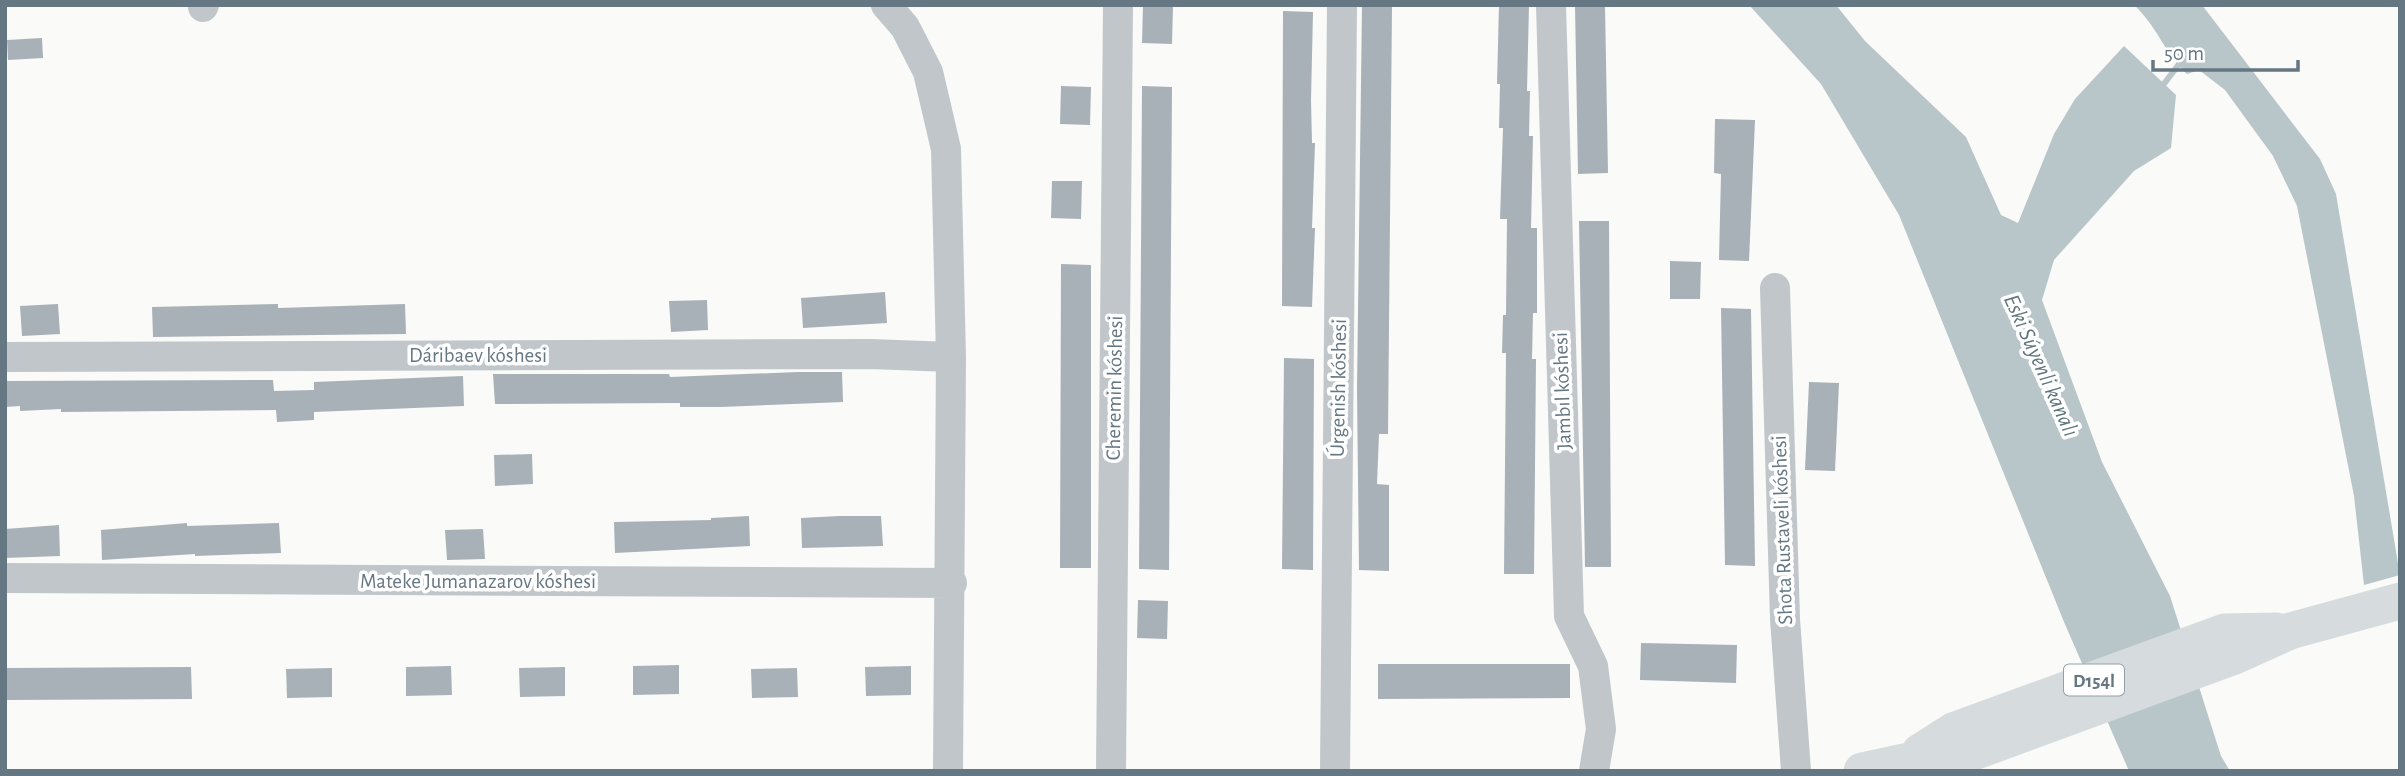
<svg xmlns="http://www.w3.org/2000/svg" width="2405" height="776" viewBox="0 0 2405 776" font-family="'Alegreya Sans',sans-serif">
<rect width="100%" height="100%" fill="#fafaf8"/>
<path fill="#b9c6c9" d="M 1749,5 L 1836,5 L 1865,41 L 1966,137 L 2001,215 L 2018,223 L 2054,134 L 2075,99 L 2124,46 L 2176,95 L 2171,148 L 2134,171 L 2054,260 L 2042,300 L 2102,462 L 2170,596 L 2221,756 L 2230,771 L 2129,771 L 2064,622 L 1899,215 L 1821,84 Z
M 2134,5 L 2202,5 L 2320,159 L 2336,194 L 2400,575 L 2364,585 L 2354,496 L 2297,206 L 2273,156 L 2225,90 L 2199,70 L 2187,74 C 2165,54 2157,26 2134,5 Z"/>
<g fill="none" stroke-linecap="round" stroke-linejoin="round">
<path stroke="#b9c6c9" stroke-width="6" d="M 2160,89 L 2183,59"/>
</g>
<path fill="#a8b1b7" d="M 1143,5 L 1173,6 L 1172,44 L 1142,43 Z
M 1499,5 L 1529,5 L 1527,91 L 1530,91 L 1529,136 L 1533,136 L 1531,228 L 1537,228 L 1537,313 L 1533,313 L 1532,359 L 1536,359 L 1534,574 L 1504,574 L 1506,353 L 1502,353 L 1503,315 L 1506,315 L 1507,219 L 1500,219 L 1503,128 L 1499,128 L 1500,84 L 1497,84 Z
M 1575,5 L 1605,5 L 1608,173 L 1578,174 Z
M 1362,6 L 1392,7 L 1388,434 L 1379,434 L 1377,484 L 1389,485 L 1389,571 L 1359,570 L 1357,389 Z
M 1283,11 L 1313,12 L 1311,100 L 1312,143 L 1315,143 L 1312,228 L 1315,228 L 1312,307 L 1282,306 Z
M 42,38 L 43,58 L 8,60 L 7,40 Z
M 1061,86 L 1091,87 L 1090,125 L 1060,124 Z
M 1142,86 L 1172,87 L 1169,570 L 1139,569 Z
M 1715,119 L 1755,120 L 1749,261 L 1719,260 L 1721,174 L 1714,173 Z
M 1052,181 L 1082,181 L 1081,219 L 1051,218 Z
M 1579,221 L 1609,221 L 1611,567 L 1585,567 Z
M 1670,261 L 1701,262 L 1700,299 L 1670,299 Z
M 1061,264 L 1091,265 L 1091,568 L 1060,568 Z
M 885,292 L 887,323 L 803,328 L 801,298 Z
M 707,300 L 708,330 L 671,332 L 669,301 Z
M 58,304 L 60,334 L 22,336 L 20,306 Z
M 278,304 L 278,308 L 405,304 L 406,334 L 153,337 L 152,307 Z
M 1721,308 L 1751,309 L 1755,566 L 1725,565 Z
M 1284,358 L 1314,359 L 1313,570 L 1282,569 Z
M 798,372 L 842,372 L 843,402 L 721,407 L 680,407 L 680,403 L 495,404 L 493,374 L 669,374 L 670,377 Z
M 463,376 L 464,406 L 314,412 L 314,420 L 277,422 L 276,410 L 61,412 L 61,409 L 20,411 L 20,406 L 5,407 L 5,381 L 273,380 L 274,391 L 314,390 L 314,382 Z
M 1809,382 L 1839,383 L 1835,471 L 1805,470 Z
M 532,454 L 533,484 L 495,486 L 494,455 Z
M 749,516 L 750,546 L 615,553 L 614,522 L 711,520 L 711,518 Z
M 839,516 L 881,516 L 883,546 L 802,548 L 801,518 Z
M 187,523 L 187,526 L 279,523 L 281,553 L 195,556 L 195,554 L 102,560 L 101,530 Z
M 59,525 L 60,556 L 5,558 L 5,529 Z
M 483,529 L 485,559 L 447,560 L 445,530 Z
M 1138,600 L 1168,601 L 1167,639 L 1137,638 Z
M 1641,643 L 1737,645 L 1736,683 L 1640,680 Z
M 1378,664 L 1570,664 L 1570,698 L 1378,699 Z
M 679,665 L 679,694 L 633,695 L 633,666 Z
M 451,666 L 452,695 L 406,696 L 406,667 Z
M 911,666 L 911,695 L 866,696 L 865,667 Z
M 191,667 L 192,699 L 7,700 L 7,668 Z
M 565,667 L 565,696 L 520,697 L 519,668 Z
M 332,668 L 332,697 L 287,698 L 286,669 Z
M 797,668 L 798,697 L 752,698 L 751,669 Z"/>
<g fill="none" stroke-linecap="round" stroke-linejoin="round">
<path stroke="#c1c6ca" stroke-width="30" d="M 886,5 L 905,27 L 928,72 L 946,149 L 951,357 L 948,771
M 1551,5 L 1569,616 L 1593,666 L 1601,729 L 1594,771
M 203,7 L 204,5
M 1775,288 L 1785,619 L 1796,771
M 5,357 L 870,354 L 951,357
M 5,578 L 952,583
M 1111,771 L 1118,5
M 1335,771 L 1342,5"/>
<path stroke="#d6dcde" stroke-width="37" d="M 1920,752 L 1953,731 L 2225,632 L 2276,631
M 1862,771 L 1908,761 L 1971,753 L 2232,657 L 2290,631 L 2400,601"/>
</g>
<g text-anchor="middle" stroke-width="7" stroke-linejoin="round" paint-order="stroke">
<rect fill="#fff" stroke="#93a0a8" stroke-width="2" x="2064" y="664.5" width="60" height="31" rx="5"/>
<g font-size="19" font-weight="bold" fill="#657782">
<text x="2094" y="687">D154l</text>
</g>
<g font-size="21" fill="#657782" stroke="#fff">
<text x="478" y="362">Dáribaev kóshesi</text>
<text transform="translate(1114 388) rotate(-89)" y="7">Cheremin kóshesi</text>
<text transform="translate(1338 388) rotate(-89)" y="7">Úrgenish kóshesi</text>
<text transform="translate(1562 391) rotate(-92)" y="7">Jambıl kóshesi</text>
<text transform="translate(1782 530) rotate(-92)" y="7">Shota Rustaveli kóshesi</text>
<text x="478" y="588">Mateke Jumanazarov kóshesi</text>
</g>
<g font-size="23" font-style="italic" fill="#60767c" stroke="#fff">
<text transform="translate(2042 365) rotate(66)" y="8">Eski Súyenli kanalı</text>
</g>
</g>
<rect width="2405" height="776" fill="none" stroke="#657782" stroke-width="14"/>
<path d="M2153 60v10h145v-10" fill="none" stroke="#657782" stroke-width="3.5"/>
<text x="2164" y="60" font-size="21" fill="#657782" stroke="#ffffff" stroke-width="5" paint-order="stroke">50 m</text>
</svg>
